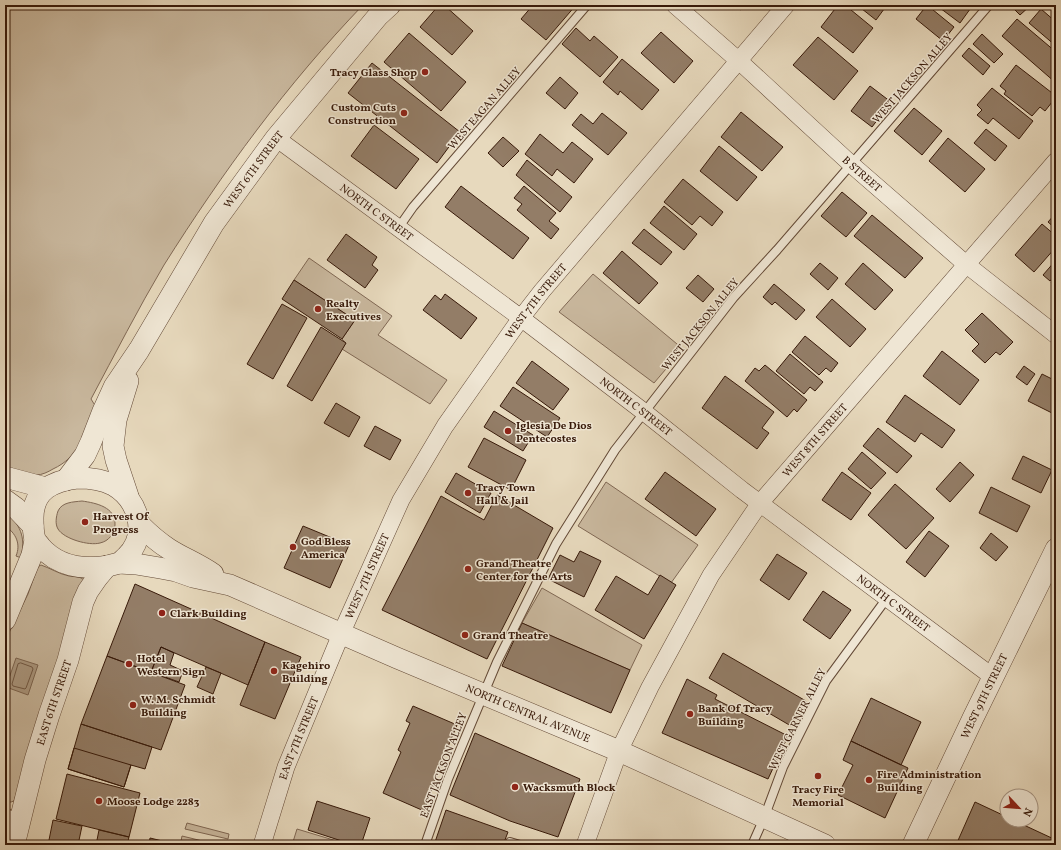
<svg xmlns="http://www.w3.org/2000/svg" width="1061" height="850" viewBox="0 0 1061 850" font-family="Vollkorn,serif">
<rect width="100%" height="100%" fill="#e7d9bd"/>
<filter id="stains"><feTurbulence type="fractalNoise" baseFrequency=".005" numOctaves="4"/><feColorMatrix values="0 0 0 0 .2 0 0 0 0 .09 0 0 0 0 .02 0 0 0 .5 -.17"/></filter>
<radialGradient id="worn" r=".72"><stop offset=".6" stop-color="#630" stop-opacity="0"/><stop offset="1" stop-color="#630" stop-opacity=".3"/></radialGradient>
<path fill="#c9b89e" stroke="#806854" d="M 5,5 L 363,5 C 287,84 222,173 164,265 C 138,309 115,354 91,399 L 96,407 C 87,433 79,457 53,469 C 48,472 42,475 36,475 C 28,476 13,472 5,471 Z
M 309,258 L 392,316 L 378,335 L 447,380 L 430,404 L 342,349 L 346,343 L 342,339 L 355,320 L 294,280 Z
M 593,274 L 683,349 L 654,383 L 559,312 Z
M 606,482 L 698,545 L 671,583 L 578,526 Z
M 82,501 C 96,503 116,507 115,525 C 114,534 109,541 100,543 C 89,546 64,539 58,529 C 55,524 56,517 58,511 C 62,502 73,502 82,501 Z
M 5,510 C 20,526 26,535 21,558 L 16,556 C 21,544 16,533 5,526 Z
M 41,565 C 50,568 59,574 69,576 C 74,577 80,576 84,580 L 14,801 L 11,802 L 5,802 L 5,641 L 28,594 L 37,569 L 39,566 Z
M 542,588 L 642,645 L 630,670 L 522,623 Z
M 187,823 L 229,834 L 228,839 L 185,829 Z
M 297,829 L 350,845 L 292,845 Z
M 182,836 L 219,845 L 197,845 L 181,841 Z"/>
<path fill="#ab9880" stroke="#7d6550" d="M 16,658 L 38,665 L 28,695 L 6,687 Z"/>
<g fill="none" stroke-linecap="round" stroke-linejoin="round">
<path stroke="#715844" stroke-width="1" d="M 21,663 L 32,667 L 33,669 L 26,688 L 25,689 L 13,686 L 12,684 L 18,664 Z"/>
</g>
<path fill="#937d67" stroke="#371909" d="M 439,5 L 444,5 L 473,31 L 452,55 L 420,27 Z
M 533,5 L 576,5 L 546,40 L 521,19 Z
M 734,5 L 745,5 L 741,10 Z
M 838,5 L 845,5 L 873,28 L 853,53 L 821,27 Z
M 857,5 L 887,5 L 876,20 Z
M 927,5 L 954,27 L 943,41 L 916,19 Z
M 936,5 L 973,5 L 960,23 Z
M 1010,5 L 1031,5 L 1020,15 Z
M 1041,9 L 1056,22 L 1056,46 L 1029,23 Z
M 1017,19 L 1056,52 L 1056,83 L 1002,36 Z
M 576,28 L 590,41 L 594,36 L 618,57 L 600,77 L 562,44 Z
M 661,32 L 693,61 L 674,83 L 641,53 Z
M 409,33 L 466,82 L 441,111 L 384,62 Z
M 982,34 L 1003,54 L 994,63 L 973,44 Z
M 818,37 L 858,71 L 834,100 L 793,65 Z
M 969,48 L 990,66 L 983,75 L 962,56 Z
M 622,59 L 659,90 L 642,110 L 620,91 L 618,95 L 603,82 Z
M 372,63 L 460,132 L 437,163 L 348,93 Z
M 1016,65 L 1056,96 L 1056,97 L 1045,111 L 1040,107 L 1032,116 L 1004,94 L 1006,91 L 1000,86 Z
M 560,77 L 578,93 L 565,109 L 546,93 Z
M 870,86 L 891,102 L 872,127 L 851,111 Z
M 992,88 L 1033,121 L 1019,139 L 993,118 L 988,124 L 977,115 L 982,110 L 977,105 Z
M 914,108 L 942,131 L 922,155 L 894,131 Z
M 741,112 L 783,147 L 762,171 L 721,137 Z
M 602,113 L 627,133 L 608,155 L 572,125 L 581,114 L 593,124 Z
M 374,125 L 419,159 L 396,189 L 351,156 Z
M 986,129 L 1007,146 L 995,161 L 974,143 Z
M 540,134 L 563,153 L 572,142 L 593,159 L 574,183 L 557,169 L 552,176 L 525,154 Z
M 503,137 L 519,151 L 503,167 L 488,153 Z
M 948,138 L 985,169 L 965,192 L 929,161 Z
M 719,146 L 757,177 L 737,201 L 700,171 Z
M 527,160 L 572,197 L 560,212 L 516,175 Z
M 683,179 L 723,212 L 712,226 L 700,216 L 692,225 L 664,202 Z
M 461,186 L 529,238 L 513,259 L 445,207 Z
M 524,186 L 556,213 L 549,221 L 559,229 L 551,239 L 517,210 L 522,204 L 514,198 Z
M 842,192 L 867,213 L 846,237 L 821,216 Z
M 664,206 L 697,234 L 684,250 L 650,223 Z
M 1056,213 L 1056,229 L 1048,222 Z
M 872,215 L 923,258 L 905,278 L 854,236 Z
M 1042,224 L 1056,236 L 1056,247 L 1034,272 L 1015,255 Z
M 644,229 L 672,252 L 661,265 L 632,243 Z
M 346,234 L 377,257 L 372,265 L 378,270 L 365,288 L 327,260 Z
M 622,251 L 658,283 L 639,304 L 603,273 Z
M 1056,260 L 1056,274 L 1050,281 L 1043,275 Z
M 820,263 L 838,278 L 828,290 L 810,274 Z
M 863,263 L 893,290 L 875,310 L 845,284 Z
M 698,275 L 714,289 L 703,302 L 686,288 Z
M 1056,276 L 1056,287 L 1051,283 Z
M 294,280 L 355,320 L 342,339 L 282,299 Z
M 774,284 L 805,310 L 796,320 L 775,302 L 772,305 L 763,297 Z
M 445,294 L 477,318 L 461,339 L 423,310 L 435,295 L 441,300 Z
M 832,299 L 866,329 L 850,347 L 816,317 Z
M 282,304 L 307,318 L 273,379 L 247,364 Z
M 982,313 L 1013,342 L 1000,355 L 996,352 L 985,363 L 972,351 L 979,344 L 965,330 Z
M 321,327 L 346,343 L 312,401 L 287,386 Z
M 805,336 L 838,363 L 831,372 L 826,368 L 819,375 L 792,352 Z
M 942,351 L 979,380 L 960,405 L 923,376 Z
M 790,354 L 823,382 L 815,391 L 810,387 L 804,394 L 776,371 Z
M 532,361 L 569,389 L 553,410 L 516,383 Z
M 765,365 L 807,400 L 797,412 L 794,409 L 787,417 L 745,381 L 755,368 L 759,371 Z
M 1024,366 L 1035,374 L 1027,385 L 1016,377 Z
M 1042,374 L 1056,381 L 1056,415 L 1028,401 Z
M 725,376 L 774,412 L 762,428 L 769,433 L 757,449 L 702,408 Z
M 513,387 L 560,418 L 547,437 L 500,406 Z
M 905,395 L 955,430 L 942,448 L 921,433 L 915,442 L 886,422 Z
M 336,403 L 360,417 L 349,437 L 324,423 Z
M 494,411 L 533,435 L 523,451 L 484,427 Z
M 375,426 L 401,440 L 390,460 L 364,446 Z
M 878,428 L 912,456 L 897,473 L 863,446 Z
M 484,438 L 526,460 L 511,490 L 468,467 Z
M 862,452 L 886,473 L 871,489 L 848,469 Z
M 1023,456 L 1052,470 L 1041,493 L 1012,479 Z
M 960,462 L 974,475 L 950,502 L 936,489 Z
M 665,472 L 716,509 L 696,536 L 645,499 Z
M 842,472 L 871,493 L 851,520 L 822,500 Z
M 456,473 L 491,493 L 480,513 L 445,492 Z
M 895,484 L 934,518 L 906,549 L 868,515 Z
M 991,487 L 1030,506 L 1017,532 L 979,513 Z
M 497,495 L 553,528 L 487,659 L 382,610 L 441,496 L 484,520 Z
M 303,526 L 349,545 L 330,588 L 284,568 Z
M 929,531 L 949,546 L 925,577 L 906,562 Z
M 991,533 L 1008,547 L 996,561 L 980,548 Z
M 580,551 L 601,561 L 584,597 L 548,579 L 560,555 L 574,562 Z
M 777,554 L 807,573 L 789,600 L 760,580 Z
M 660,575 L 676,585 L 644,639 L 595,610 L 616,576 L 648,595 Z
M 135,584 L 265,642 L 248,685 L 161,647 L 151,672 L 107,656 Z
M 823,591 L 851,610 L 830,639 L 803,620 Z
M 522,623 L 630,670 L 611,713 L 502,666 Z
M 265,642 L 301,657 L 275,719 L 240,705 Z
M 161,647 L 174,653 L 170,665 L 183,671 L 179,682 L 151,672 Z
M 723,653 L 806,701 L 791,726 L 709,678 Z
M 107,656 L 185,685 L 161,750 L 81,724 Z
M 206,667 L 221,673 L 213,694 L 197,687 Z
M 687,679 L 717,695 L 715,699 L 788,736 L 768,779 L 662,733 Z
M 871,698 L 921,722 L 901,765 L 851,741 Z
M 413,706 L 457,725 L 442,761 L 424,811 L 383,793 L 401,752 L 398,750 L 410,723 L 406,721 Z
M 81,724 L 152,747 L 145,769 L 131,765 L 124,787 L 68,769 Z
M 475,733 L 580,779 L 558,837 L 510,821 L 450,795 Z
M 851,741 L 908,768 L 885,818 L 838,795 L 853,765 L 843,760 Z
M 74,748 L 131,765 L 124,787 L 68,769 Z
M 67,774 L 140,793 L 129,837 L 56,819 Z
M 317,801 L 370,818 L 361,845 L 354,845 L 308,830 Z
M 975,802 L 1007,817 L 1007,820 L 1013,820 L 1056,840 L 1056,845 L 956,845 Z
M 446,810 L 508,832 L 503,845 L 491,845 L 487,844 L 486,845 L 434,845 Z
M 53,820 L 82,826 L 78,845 L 48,845 Z
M 99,830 L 129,837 L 127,845 L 96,845 Z
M 150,838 L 179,845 L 149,845 Z"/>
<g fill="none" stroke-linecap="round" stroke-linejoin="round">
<g stroke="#634936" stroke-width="10">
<path id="service" d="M 399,227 L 413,207 L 587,5
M 5,813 L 20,817
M 510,842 L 520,845
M 425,845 L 448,779 L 497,662 L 556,544 L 615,450 L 734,297 L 777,250 L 989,5
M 752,845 L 764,818 L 783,767 L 826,681 L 887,598"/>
</g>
<g stroke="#634936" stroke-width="18">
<g id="minor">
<path id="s1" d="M 675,5 L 739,61 L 852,165 L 967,265 L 1056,335"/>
<path id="s2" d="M 276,138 L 521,318 L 644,412 L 742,490 L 993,677"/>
<path id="s3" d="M 262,845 L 286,767 L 341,634 L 401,500 L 445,426 L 521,318 L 542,291 L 786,5"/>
<path id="s4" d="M 585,845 L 619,751 L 650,687 L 711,575 L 760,503 L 1056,161"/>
</g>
</g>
<g stroke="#634936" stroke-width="22">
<g id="tertiary">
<path d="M 5,477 L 46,488"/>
<path d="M 77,478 C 89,478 102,479 113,485 C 139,500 149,535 126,557 C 124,558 122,562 119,563 C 116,564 111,565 108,566 C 83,570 57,566 40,546 C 39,544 36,542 35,539 C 33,533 33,525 33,518 C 33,490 53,481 77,478 Z"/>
<path id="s5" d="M 66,480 L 85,455 L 91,442 L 103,411 L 114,387 L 139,350 L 214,223 L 276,138 L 378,16 L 390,5"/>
<path d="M 128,496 L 116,460 L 113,446 L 116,420 L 128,381"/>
<path d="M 5,500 L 16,508 L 33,526"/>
<path d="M 140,525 C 149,534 158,542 169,549 C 183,558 199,564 213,574"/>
<path id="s6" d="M 119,563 L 136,564 L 160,568 L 176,571 L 193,577 L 230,585 L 397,658 L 619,751 L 825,845"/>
<path d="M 5,620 L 32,555 L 35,540"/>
<path id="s7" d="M 14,845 L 35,760 L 49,715 L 68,660 L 83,602 L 88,591 L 97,578 L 107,566"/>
<path id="s8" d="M 913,845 L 973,718 L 1056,549"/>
</g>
</g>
<use href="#service" stroke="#efe6d4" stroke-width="8"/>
<use href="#minor" stroke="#efe6d4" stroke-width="17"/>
<use href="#tertiary" stroke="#efe6d4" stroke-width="21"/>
</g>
<g fill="#8f2418" stroke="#efe6d4" stroke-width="1.5">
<circle cx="425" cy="72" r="4"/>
<circle cx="404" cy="113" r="4"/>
<circle cx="318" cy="309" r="4"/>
<circle cx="508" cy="431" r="4"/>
<circle cx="468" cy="493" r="4"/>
<circle cx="85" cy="522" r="4"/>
<circle cx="293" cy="547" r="4"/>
<circle cx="468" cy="569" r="4"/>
<circle cx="162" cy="613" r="4"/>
<circle cx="465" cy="635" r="4"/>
<circle cx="129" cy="664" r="4"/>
<circle cx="274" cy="671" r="4"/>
<circle cx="133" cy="705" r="4"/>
<circle cx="690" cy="714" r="4"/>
<circle cx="818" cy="776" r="4"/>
<circle cx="869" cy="780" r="4"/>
<circle cx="515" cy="787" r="4"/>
<circle cx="99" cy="801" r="4"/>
</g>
<g text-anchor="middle" stroke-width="3" stroke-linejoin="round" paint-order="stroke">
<g font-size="11" font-weight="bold" fill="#371909" stroke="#efe6d4" text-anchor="start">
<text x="417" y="76" text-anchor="end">Tracy Glass Shop</text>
<text x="396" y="111" text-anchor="end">Custom Cuts<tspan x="396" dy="13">Construction</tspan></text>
<text x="326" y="307">Realty<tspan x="326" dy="13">Executives</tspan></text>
<text x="516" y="429">Iglesia De Dios<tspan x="516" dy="13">Pentecostes</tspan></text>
<text x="476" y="491">Tracy Town<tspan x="476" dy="13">Hall &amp; Jail</tspan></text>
<text x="93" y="520">Harvest Of<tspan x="93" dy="13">Progress</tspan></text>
<text x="301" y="545">God Bless<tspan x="301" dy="13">America</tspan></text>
<text x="476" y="567">Grand Theatre<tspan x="476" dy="13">Center for the Arts</tspan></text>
<text x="170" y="617">Clark Building</text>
<text x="473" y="639">Grand Theatre</text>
<text x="137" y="662">Hotel<tspan x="137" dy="13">Western Sign</tspan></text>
<text x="282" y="669">Kagehiro<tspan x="282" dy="13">Building</tspan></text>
<text x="141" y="703">W. M. Schmidt<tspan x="141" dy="13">Building</tspan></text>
<text x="698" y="712">Bank Of Tracy<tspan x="698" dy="13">Building</tspan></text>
<text x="877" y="778">Fire Administration<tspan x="877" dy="13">Building</tspan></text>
<text x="523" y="791">Wacksmuth Block</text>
<text x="818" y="793" text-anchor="middle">Tracy Fire<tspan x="818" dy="13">Memorial</tspan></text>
<text x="107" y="805">Moose Lodge 2283</text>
</g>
<g font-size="11" fill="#371909" stroke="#efe6d4">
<text transform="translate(912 78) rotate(-49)" y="4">WEST JACKSON ALLEY</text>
<text transform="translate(484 108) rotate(-49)" y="4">WEST EAGAN ALLEY</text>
<text dy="4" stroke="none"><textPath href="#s5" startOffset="364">WEST 6TH STREET</textPath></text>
<text dy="4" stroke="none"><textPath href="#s1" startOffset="252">B STREET</textPath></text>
<text dy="4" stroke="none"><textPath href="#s2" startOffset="125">NORTH C STREET</textPath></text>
<text dy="4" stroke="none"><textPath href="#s3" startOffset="613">WEST 7TH STREET</textPath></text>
<text transform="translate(700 324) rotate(-51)" y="4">WEST JACKSON ALLEY</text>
<text dy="4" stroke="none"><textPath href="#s2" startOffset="449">NORTH C STREET</textPath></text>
<text dy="4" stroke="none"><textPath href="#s4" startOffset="469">WEST 8TH STREET</textPath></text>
<text dy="4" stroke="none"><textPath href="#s3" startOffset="289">WEST 7TH STREET</textPath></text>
<text dy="4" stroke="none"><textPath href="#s2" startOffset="773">NORTH C STREET</textPath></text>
<text dy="4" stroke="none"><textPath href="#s8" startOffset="165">WEST 9TH STREET</textPath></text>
<text dy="4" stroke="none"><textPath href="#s7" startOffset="148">EAST 6TH STREET</textPath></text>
<text dy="4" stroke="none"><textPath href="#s6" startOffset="438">NORTH CENTRAL AVENUE</textPath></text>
<text transform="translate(797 719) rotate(-63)" y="4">WEST GARNER ALLEY</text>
<text dy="4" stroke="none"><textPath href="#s3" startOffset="113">EAST 7TH STREET</textPath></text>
<text transform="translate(443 765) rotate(-69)" y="4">EAST JACKSON ALLEY</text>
</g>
</g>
<rect width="1061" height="850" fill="none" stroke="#e7d9bd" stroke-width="20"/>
<rect x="6" y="6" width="1049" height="838" fill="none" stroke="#371909" stroke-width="2"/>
<rect x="10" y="10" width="1041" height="830" fill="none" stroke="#371909"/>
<g transform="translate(1019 808) rotate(116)"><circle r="19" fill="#efe6d4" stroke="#a59483"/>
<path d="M0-3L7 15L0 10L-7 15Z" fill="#8f2418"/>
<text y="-6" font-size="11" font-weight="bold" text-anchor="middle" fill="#371909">N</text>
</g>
<rect width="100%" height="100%" filter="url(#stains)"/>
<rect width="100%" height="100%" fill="url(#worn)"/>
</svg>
